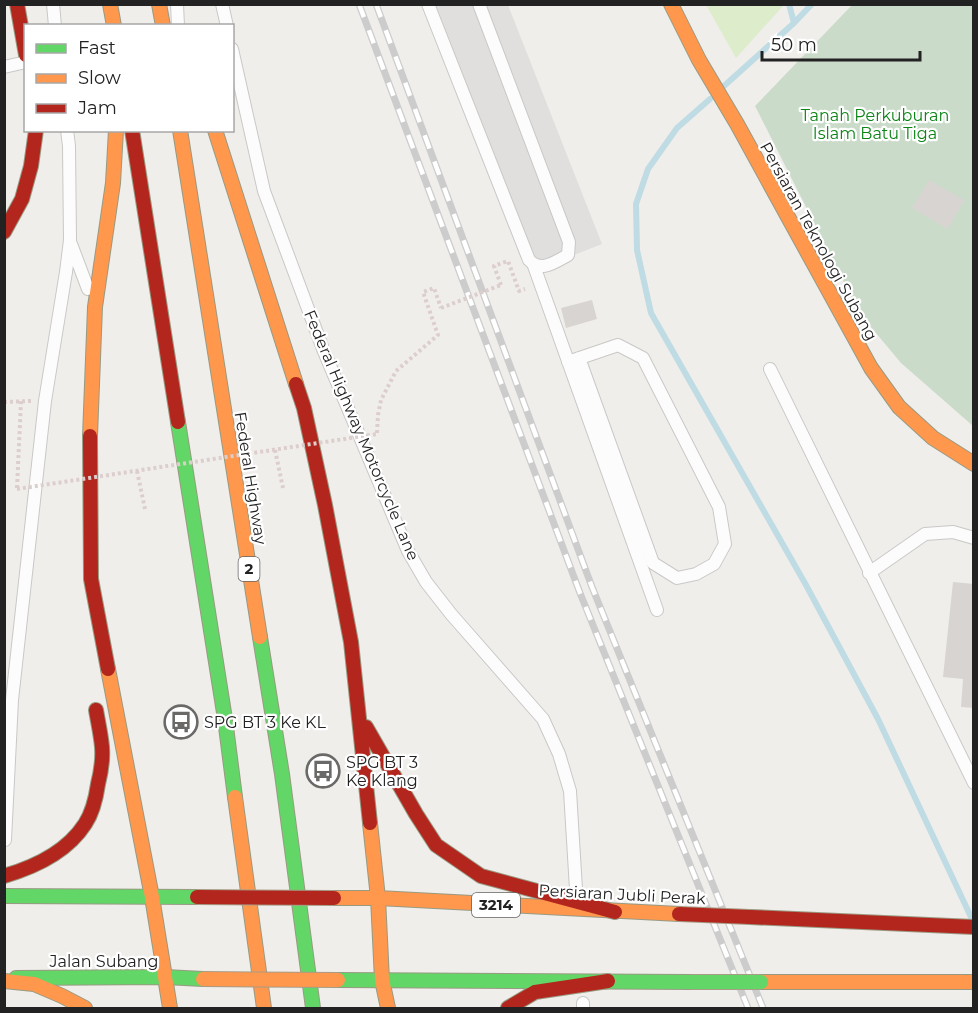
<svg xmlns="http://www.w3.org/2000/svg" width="978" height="1013" viewBox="0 0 978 1013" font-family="Montserrat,sans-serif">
<rect width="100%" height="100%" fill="#f0eeeb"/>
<path fill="#ddeccb" d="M 706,5 L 784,5 L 736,58 Z"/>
<path fill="#cadbca" d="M 852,5 L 973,5 L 973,426 L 901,363 L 860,314 L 755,106 Z"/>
<path fill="#e0dfde" d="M 426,5 L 508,5 L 602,244 L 531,272 Z"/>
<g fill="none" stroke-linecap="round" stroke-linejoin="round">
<path stroke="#bfdbe3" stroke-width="6" d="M 789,4 L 794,23
M 724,86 L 794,23 L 812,4
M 710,99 L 677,128 L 648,169 L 636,204 L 637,250 L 651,313 L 806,585 L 878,719 L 971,917"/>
</g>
<path fill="#d7d4d2" d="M 929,180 L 964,200 L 948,229 L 912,208 Z
M 592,300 L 597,319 L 566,328 L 561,308 Z
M 953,582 L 974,584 L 974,708 L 961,707 L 963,679 L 943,677 Z"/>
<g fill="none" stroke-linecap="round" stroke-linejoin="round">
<g stroke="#c9c8c7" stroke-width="14">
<path id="lane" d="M 53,4 L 55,26
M 177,4 L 178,26
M 222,4 L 227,26
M 428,4 L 529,260 C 541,273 555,262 568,255 L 569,242 L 479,4
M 232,49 L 264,191 L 323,349 L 408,551 L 426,582 L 451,614 L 543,719 L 559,754 L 570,791 L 576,889
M 4,67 L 26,62
M 71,244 L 88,289
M 534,266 L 657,610
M 568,362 L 618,345 L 643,358 L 719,507 L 725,544 L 714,564 L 696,574 L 677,578 L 653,563 L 579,358
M 770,369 L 974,783
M 869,573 L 925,534 L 953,532 L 974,538
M 5,840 L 12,700 L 45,401 L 66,272 L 70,240 L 69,146 L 67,130
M 583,1003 L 583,1008"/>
</g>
<g stroke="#999a82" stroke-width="16">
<path id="fast" d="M 178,422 L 225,719 L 235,797
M 260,637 L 282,774 L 313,1008
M 4,896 L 197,897
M 16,978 L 165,977 L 203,979
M 338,980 L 691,982"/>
</g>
<g stroke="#999a82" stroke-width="16">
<path id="slow" d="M 110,4 L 114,26
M 159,4 L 163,26
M 671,4 L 699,60 L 737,124 L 871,368 L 899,407 L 933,438 L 974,464
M 180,130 L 260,637
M 215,130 L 296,384
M 90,436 L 95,307 L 113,183 L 116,130
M 108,669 L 152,897 L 170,1008
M 235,797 L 264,1008
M 370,823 L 378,898 L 382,980 L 388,1008
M 334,898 L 378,898 L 679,914
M 4,981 L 34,984 L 62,996 L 85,1008
M 761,982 L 974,982"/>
</g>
<g stroke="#999a82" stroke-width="16">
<path id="jam" d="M 17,4 L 26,55
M 132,130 L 178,422
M 4,232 L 22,199 L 31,166 L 36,130
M 296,384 L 304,408 L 325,505 L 351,642 L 370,823
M 90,436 L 91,579 L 108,669
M 366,727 L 416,814 L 436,845 L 481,876 L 615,912
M 4,876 C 35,867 67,852 85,824 C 93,812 96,798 98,784 C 101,772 103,759 102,747 C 101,735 98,722 96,710
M 750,917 L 974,927
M 508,1008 L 535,992 L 608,981"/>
</g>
<path stroke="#dccecd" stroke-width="4" stroke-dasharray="3 3" stroke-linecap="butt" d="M 501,285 L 494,266 L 508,261 L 519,291 L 525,289
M 4,402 L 31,401
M 377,433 L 378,415 L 381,400 L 396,371 L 438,335 L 423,292 L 434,288 L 441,308
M 275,450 L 283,488
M 137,471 L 145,509
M 17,488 L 21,401"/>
<use href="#lane" stroke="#fdfcfc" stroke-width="12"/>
<use href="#fast" stroke="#63d668" stroke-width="14"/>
<use href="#slow" stroke="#ff974d" stroke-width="14"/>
<use href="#jam" stroke="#b3261e" stroke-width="14"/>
<g stroke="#ccc" stroke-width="7">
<path id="rail" d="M 359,4 L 580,593 L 748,1008
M 376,4 L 592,587 L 763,1008"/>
</g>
<use href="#rail" stroke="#fff" stroke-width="4.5" stroke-dasharray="14" stroke-linecap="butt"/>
<g stroke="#a79c86" stroke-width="16" stroke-linecap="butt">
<path id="fast-bridge" d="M 691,982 L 761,982"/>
</g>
<g stroke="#a79c86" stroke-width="16" stroke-linecap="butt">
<path id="slow-bridge" d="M 203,979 L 338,980"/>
</g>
<g stroke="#a79c86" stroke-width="16" stroke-linecap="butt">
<path id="jam-bridge" d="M 197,897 L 334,898
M 679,914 L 750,917"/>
</g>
<path stroke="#dccecd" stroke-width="4" stroke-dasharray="3 3" stroke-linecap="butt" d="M 441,308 L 501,285
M 17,489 L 377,434"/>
<use href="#fast-bridge" stroke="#63d668" stroke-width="14"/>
<use href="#slow-bridge" stroke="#ff974d" stroke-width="14"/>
<use href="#jam-bridge" stroke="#b3261e" stroke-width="14"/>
</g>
<defs>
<g id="bus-ring" transform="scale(1.725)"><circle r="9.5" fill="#fff" stroke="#6a6968" stroke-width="1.5"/><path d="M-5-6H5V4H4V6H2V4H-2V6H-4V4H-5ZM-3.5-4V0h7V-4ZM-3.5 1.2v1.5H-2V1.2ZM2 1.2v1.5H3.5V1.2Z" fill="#6a6968"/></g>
</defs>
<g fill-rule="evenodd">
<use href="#bus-ring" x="181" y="722"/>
<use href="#bus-ring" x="323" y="771"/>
</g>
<g text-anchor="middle" stroke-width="4.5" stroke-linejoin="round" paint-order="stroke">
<g fill="#fff" stroke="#646464" stroke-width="1.5">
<rect x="238.5" y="557" width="21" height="24" rx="4.5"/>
<rect x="472" y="893" width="48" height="24" rx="4.5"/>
</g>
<g font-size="15" font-weight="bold" fill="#222">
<text x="249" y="574">2</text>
<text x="496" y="910">3214</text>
</g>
<g font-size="16" fill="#0c8416" stroke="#fff">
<text x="875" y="121">Tanah Perkuburan<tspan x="875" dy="18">Islam Batu Tiga</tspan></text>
</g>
<g font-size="16" fill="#222" stroke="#fff">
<text transform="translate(819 241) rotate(61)" y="6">Persiaran Teknologi Subang</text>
<text transform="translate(362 435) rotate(67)" y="6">Federal Highway Motorcycle Lane</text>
<text transform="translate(251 478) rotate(81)" y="6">Federal Highway</text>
<text transform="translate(622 894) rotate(3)" y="6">Persiaran Jubli Perak</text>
<text x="104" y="967">Jalan Subang</text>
</g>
<g font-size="16" fill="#222" stroke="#fff" text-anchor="start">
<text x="204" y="728">SPG BT 3 Ke KL</text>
<text x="346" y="768">SPG BT 3<tspan x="346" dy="18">Ke Klang</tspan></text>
</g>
</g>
<rect width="978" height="1013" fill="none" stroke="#222222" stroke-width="12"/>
<rect x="24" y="24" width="210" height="108" fill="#ffffff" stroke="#a7a7a7" stroke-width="1.5"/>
<rect x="36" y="44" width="30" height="9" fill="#63d668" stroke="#a7a7a7" stroke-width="1.5"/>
<text x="78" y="54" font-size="18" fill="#222222">Fast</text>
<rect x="36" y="74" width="30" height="9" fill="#ff974d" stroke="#a7a7a7" stroke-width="1.5"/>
<text x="78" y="84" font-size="18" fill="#222222">Slow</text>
<rect x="36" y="104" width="30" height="9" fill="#b3261e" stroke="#a7a7a7" stroke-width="1.5"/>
<text x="78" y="114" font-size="18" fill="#222222">Jam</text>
<path d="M762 51v9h158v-9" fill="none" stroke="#222222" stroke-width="3"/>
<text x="771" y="51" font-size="18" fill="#222222" stroke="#ffffff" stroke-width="4.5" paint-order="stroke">50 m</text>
</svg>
